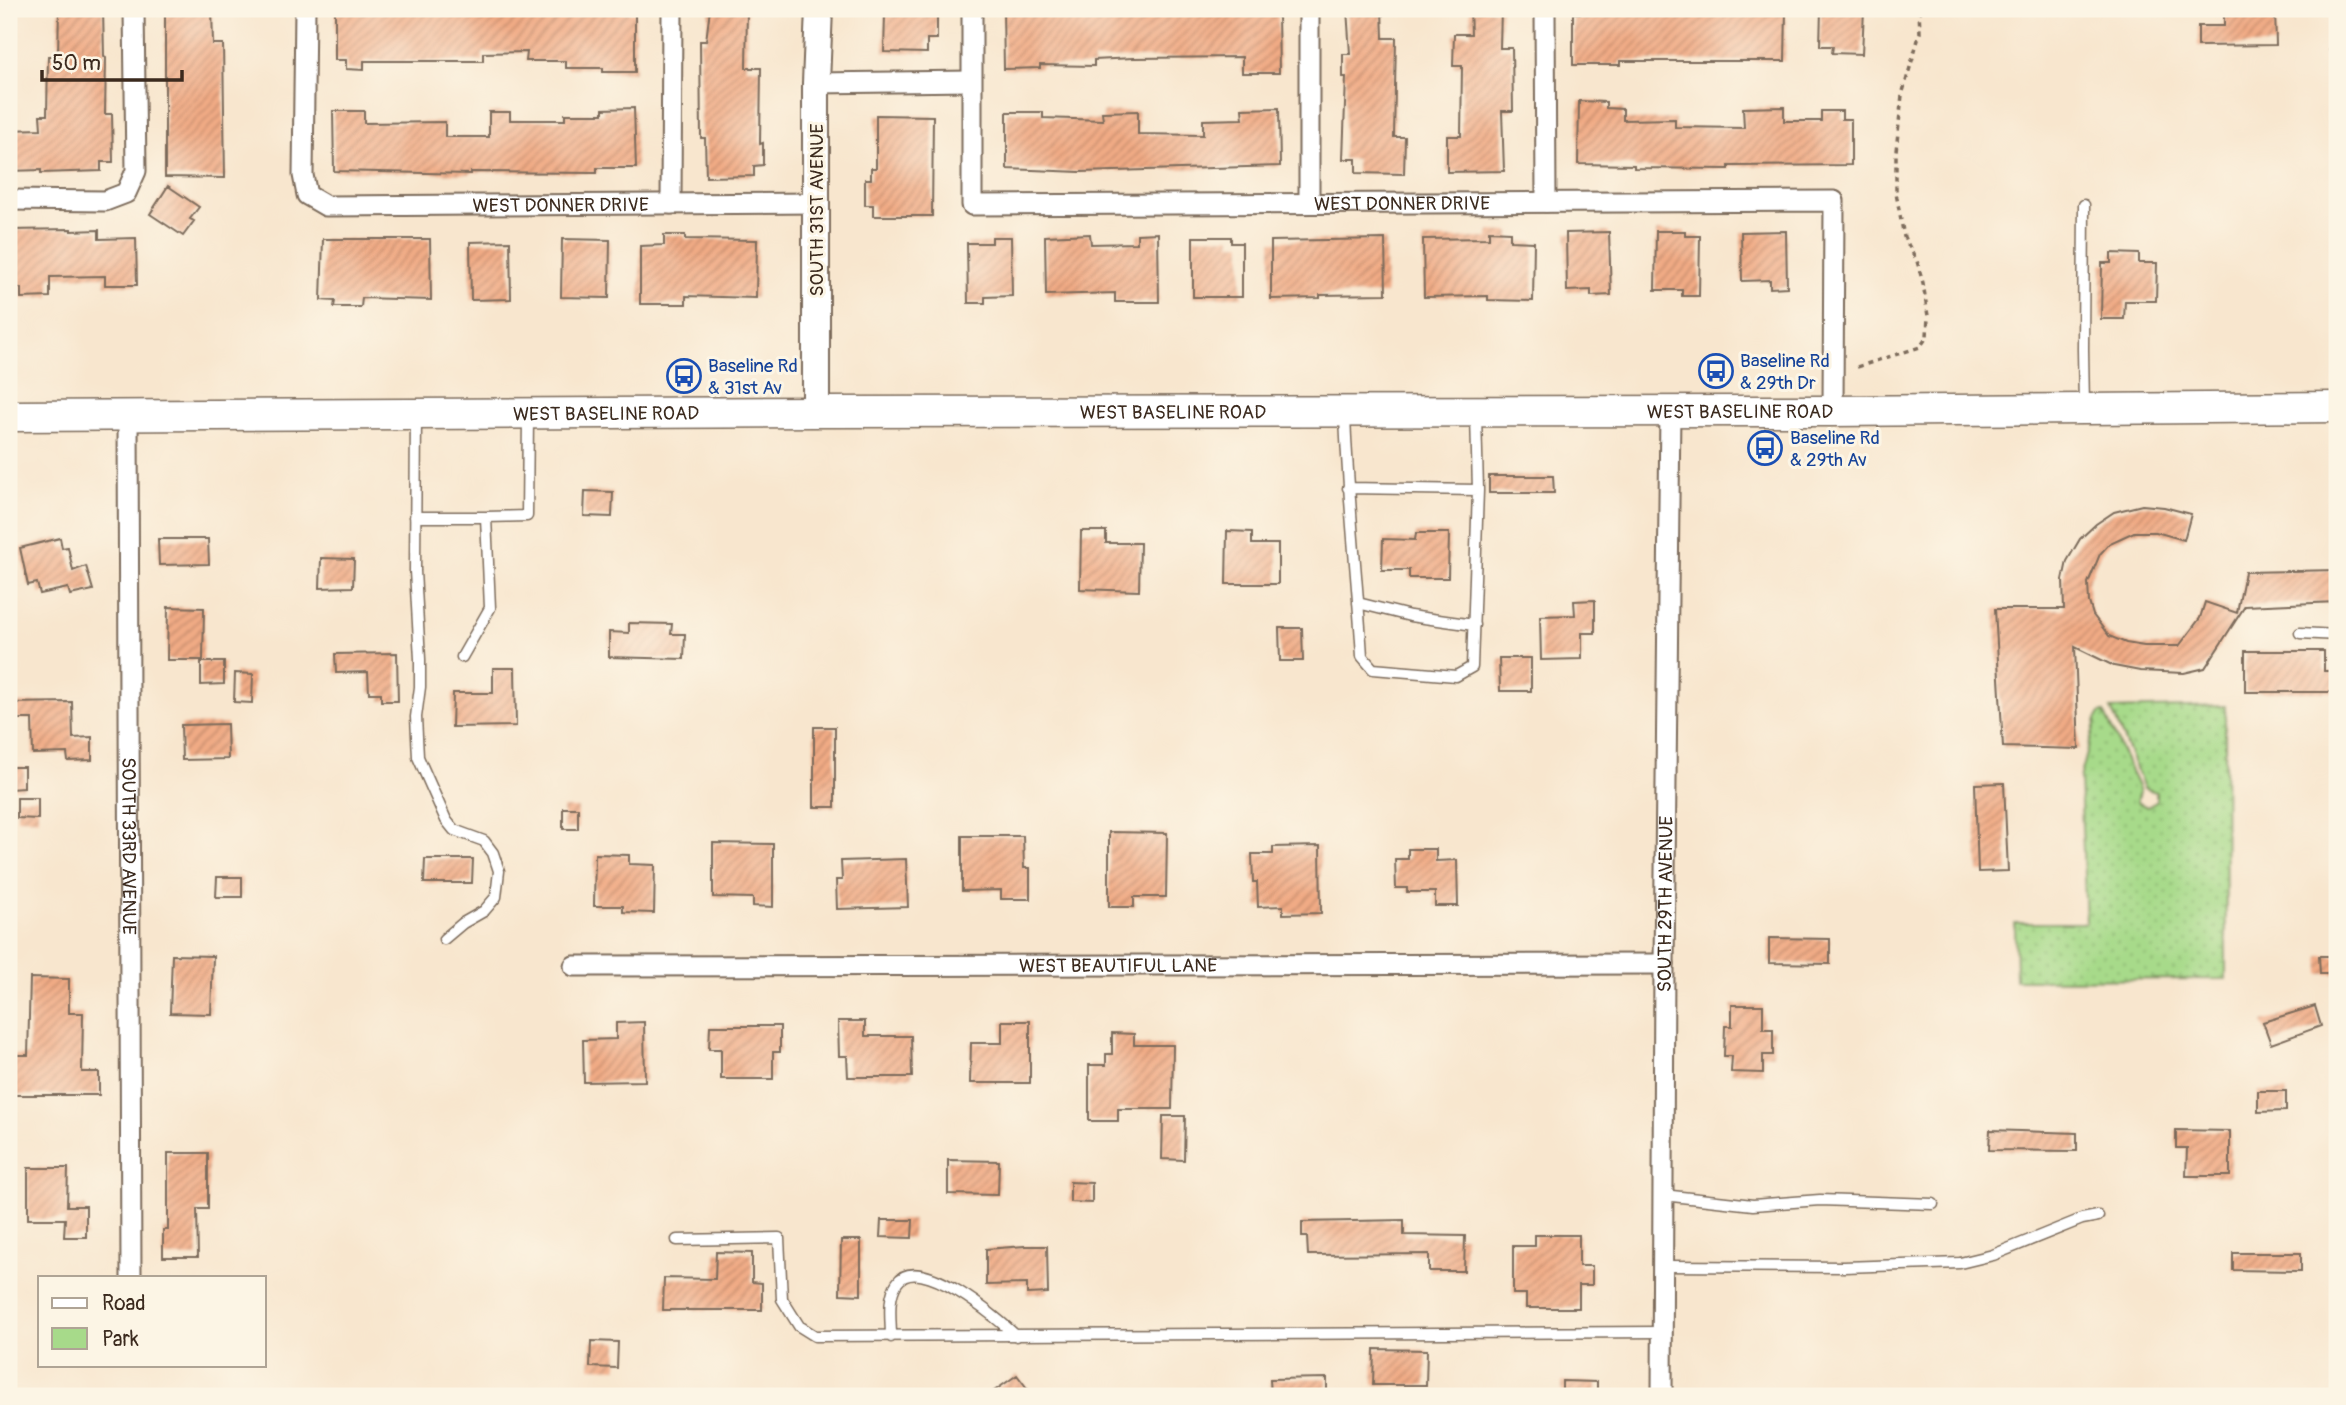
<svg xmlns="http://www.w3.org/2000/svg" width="2346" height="1405" viewBox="0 0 2346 1405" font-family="Pangolin,sans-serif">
<defs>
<pattern id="green-dots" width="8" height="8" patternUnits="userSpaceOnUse" patternTransform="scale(1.75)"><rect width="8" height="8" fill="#a7da8a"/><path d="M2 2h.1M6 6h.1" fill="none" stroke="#91bb77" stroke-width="1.8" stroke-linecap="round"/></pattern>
<pattern id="building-hatch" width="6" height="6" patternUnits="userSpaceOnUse" patternTransform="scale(1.75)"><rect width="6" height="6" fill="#f1ab85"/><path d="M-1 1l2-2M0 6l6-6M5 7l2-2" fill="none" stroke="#c48b6c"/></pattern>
</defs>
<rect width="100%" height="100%" fill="#fcf5e5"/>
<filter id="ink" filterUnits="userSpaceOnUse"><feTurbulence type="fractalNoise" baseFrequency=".0143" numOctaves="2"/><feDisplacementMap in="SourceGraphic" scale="14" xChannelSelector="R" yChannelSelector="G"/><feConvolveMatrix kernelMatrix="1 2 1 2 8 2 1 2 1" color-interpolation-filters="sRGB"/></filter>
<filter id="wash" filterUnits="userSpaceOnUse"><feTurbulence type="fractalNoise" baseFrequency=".00686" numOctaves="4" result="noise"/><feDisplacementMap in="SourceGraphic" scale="28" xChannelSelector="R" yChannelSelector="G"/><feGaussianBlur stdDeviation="1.57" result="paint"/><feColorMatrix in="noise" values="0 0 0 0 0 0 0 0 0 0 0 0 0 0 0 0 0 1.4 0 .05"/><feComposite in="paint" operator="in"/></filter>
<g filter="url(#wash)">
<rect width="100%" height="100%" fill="#f8e6ce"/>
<path fill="url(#green-dots)" stroke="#718254" stroke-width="2" d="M 2225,706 L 2226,979 L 2016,980 L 2015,923 L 2086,923 L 2080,779 L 2096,720 L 2100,713 L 2104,712 L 2140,791 L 2137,802 L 2147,807 L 2156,802 L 2156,792 L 2144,788 L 2111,709 Z"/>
<g id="blocks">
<path fill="url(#building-hatch)" d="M 59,9 L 103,9 L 104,56 L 106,57 L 105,114 L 112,114 L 113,162 L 101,162 L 101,171 L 41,173 L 41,170 L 9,171 L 9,130 L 41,129 L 40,115 L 47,115 L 48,56 L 58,56 Z
M 165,9 L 212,9 L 213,44 L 223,44 L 225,178 L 165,177 Z
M 451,9 L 519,9 L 520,11 L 597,9 L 597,13 L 635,12 L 635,72 L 603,72 L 603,68 L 566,68 L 566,61 L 526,61 L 527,52 L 483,53 L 483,61 L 364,61 L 364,70 L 346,69 L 346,60 L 335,60 L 335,11 Z
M 710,9 L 747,9 L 746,68 L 761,68 L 760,144 L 763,143 L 763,165 L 754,166 L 754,176 L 706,177 L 705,138 L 701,138 L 700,41 L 706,41 Z
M 1003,9 L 1095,9 L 1095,11 L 1228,9 L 1227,12 L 1244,14 L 1278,14 L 1279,73 L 1242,73 L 1242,57 L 1133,58 L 1094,60 L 1094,66 L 1040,65 L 1040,68 L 1004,69 Z
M 1347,9 L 1382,9 L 1383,38 L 1396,38 L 1394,137 L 1405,137 L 1404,174 L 1356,173 L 1356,159 L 1343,159 L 1346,77 L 1343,77 L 1343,54 L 1350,54 Z
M 1470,9 L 1501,9 L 1500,48 L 1512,48 L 1513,111 L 1502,111 L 1504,171 L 1447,172 L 1447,136 L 1461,136 L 1462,66 L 1453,66 L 1454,34 L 1471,34 Z
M 1631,9 L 1786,9 L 1785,61 L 1620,61 L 1620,65 L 1573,65 L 1573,13 L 1631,12 Z
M 1821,9 L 1864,9 L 1862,54 L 1832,53 L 1833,46 L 1820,46 Z
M 2224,9 L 2275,9 L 2276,45 L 2198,46 L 2198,26 L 2224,26 Z
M 885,14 L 937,15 L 937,39 L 927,39 L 927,53 L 884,52 Z
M 1579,101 L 1606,102 L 1606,108 L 1623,109 L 1623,120 L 1675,119 L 1675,127 L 1744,128 L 1743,108 L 1784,107 L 1784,121 L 1821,121 L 1821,111 L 1842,111 L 1842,119 L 1851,119 L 1851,165 L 1729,166 L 1729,169 L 1634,168 L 1634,165 L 1578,164 Z
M 634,108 L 636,168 L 597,168 L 597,173 L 471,172 L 471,174 L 334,171 L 333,111 L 364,111 L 364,123 L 445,122 L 445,137 L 489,137 L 489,112 L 510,112 L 510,120 L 565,120 L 565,114 L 603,114 L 603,109 Z
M 1279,108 L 1280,166 L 1080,172 L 1007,169 L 1007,112 L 1043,112 L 1043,118 L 1103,120 L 1102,112 L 1138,111 L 1138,134 L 1203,135 L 1203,120 L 1243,119 L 1242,109 Z
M 876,115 L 933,116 L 932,216 L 873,216 L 873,205 L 865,205 L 865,179 L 871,179 L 871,168 L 876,168 Z
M 168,186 L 199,207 L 190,219 L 194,221 L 183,236 L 150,214 Z
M 71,229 L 71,231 L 99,230 L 99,239 L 136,238 L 137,285 L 105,285 L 105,276 L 50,277 L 50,297 L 21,298 L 21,288 L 10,288 L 9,230 Z
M 1489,231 L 1510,232 L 1510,241 L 1534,242 L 1533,301 L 1488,300 L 1488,296 L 1424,297 L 1423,239 L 1489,238 Z
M 1656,231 L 1685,231 L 1685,236 L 1700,236 L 1699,296 L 1682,296 L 1682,290 L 1655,290 Z
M 1786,231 L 1787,287 L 1770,288 L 1770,280 L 1742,281 L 1741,232 Z
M 1609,232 L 1611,295 L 1591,296 L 1591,290 L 1567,291 L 1566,233 Z
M 1158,233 L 1159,302 L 1115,302 L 1115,293 L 1046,295 L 1045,236 L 1090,234 L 1091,244 L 1137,243 L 1137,234 Z
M 664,235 L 685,235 L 685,239 L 757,240 L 756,298 L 686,296 L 686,304 L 640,304 L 640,246 L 664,245 Z
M 992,237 L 1011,237 L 1012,296 L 985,297 L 985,303 L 968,303 L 967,243 L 992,243 Z
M 1193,237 L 1231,237 L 1231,243 L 1242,243 L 1242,297 L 1193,297 Z
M 323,239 L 430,239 L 431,300 L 362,298 L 361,307 L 334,307 L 335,301 L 321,300 Z
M 562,239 L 610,240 L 609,298 L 561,297 Z
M 1385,239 L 1386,294 L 1320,295 L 1320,298 L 1271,299 L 1271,241 Z
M 510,241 L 511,299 L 471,300 L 470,242 Z
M 2111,253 L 2139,254 L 2139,263 L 2157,263 L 2156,301 L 2125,301 L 2124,319 L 2101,319 L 2102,263 L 2111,263 Z
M 1489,476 L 1553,476 L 1554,493 L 1489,493 Z
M 585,491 L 613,492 L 612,517 L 584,516 Z
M 2142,505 L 2164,507 L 2191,514 L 2184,540 L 2156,532 L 2134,532 L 2110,543 L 2100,554 L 2088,583 L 2089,602 L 2093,615 L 2109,636 L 2126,643 L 2144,646 L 2179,646 L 2200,618 L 2205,602 L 2237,613 L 2245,572 L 2337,570 L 2337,602 L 2245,606 L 2205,668 L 2184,673 L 2140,671 L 2114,666 L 2075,647 L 2079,749 L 2003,747 L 1995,609 L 2064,609 L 2063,580 L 2067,561 L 2080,539 L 2096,524 L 2114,512 Z
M 1081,531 L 1106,531 L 1106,543 L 1140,543 L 1139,591 L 1080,589 Z
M 1227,531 L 1252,532 L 1252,544 L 1278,544 L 1278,584 L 1226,584 Z
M 1416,533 L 1449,533 L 1448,578 L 1409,578 L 1409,570 L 1382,570 L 1383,539 L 1415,540 Z
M 60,538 L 62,548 L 68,547 L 73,571 L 86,566 L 93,590 L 70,595 L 68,588 L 40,594 L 37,583 L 28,585 L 20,548 Z
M 158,539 L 208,539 L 209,564 L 159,565 Z
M 321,558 L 354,559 L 353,587 L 320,588 Z
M 1595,600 L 1595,633 L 1582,633 L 1582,659 L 1541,660 L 1540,616 L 1575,615 L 1574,601 Z
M 168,607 L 204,608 L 203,660 L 167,660 Z
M 629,623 L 672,624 L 671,634 L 685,634 L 684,659 L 609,657 L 609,632 L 629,633 Z
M 1279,628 L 1302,628 L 1303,661 L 1280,661 Z
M 2245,651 L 2324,651 L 2324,671 L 2337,671 L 2337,692 L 2245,692 Z
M 397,653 L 398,701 L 381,701 L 381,693 L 369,693 L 368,672 L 336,673 L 335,654 Z
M 1499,658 L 1531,658 L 1531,691 L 1500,691 Z
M 201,662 L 224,662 L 224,684 L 201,685 Z
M 493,668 L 515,668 L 516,726 L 452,727 L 453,693 L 493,693 Z
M 235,673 L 253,674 L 252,703 L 234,702 Z
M 72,702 L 73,738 L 92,737 L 92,760 L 68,761 L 67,753 L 33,754 L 32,719 L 9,719 L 9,703 Z
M 227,724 L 228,759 L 182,760 L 181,725 Z
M 814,727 L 835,727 L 835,807 L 814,807 Z
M 9,767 L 24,767 L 24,788 L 9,789 Z
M 2004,783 L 2008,871 L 1978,872 L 1975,784 Z
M 17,798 L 38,798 L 38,819 L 17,818 Z
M 563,808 L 578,808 L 578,829 L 563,829 Z
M 1109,832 L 1167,833 L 1166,897 L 1134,897 L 1134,907 L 1109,907 Z
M 962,836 L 1023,836 L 1024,868 L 1030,868 L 1030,899 L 1001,899 L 1001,890 L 962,891 Z
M 713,843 L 773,844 L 773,907 L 753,906 L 753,898 L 713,897 Z
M 1320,846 L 1321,913 L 1283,914 L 1283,906 L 1258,907 L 1257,882 L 1253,882 L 1252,854 L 1273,854 L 1273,847 Z
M 1408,849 L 1436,849 L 1436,861 L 1457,860 L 1458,906 L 1435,906 L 1435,892 L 1407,892 L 1407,888 L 1396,888 L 1395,859 L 1408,859 Z
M 595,854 L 629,855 L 629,864 L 655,865 L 654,913 L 623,912 L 623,906 L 594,906 Z
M 425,859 L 473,859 L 472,883 L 424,883 Z
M 906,859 L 908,907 L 837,909 L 836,880 L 842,880 L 841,861 Z
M 217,877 L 242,877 L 242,897 L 216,897 Z
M 1769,938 L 1830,939 L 1830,964 L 1769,963 Z
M 172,955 L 213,956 L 211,1014 L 170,1013 Z
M 2319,956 L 2337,956 L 2337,974 L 2320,974 Z
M 30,978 L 69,979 L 69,1013 L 83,1013 L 82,1072 L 99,1072 L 99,1095 L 9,1095 L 9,1055 L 28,1055 Z
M 1732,1005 L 1763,1005 L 1763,1029 L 1773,1029 L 1773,1055 L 1763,1055 L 1763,1073 L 1731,1072 L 1732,1056 L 1724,1056 L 1725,1026 L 1732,1026 Z
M 2315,1006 L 2321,1026 L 2271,1044 L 2263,1022 Z
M 838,1021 L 865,1021 L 865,1036 L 911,1036 L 912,1077 L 848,1077 L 847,1056 L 839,1056 Z
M 1002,1021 L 1030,1021 L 1030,1083 L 970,1083 L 971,1043 L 1002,1043 Z
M 644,1022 L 645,1081 L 584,1082 L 583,1040 L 616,1039 L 616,1023 Z
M 710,1026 L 780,1026 L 780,1052 L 773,1052 L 773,1079 L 721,1079 L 721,1049 L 709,1049 Z
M 1112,1033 L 1134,1034 L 1134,1045 L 1173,1045 L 1172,1109 L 1118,1109 L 1118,1121 L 1089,1121 L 1089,1065 L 1106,1065 L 1106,1054 L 1112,1054 Z
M 2258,1091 L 2286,1091 L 2286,1111 L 2258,1112 Z
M 1163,1116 L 1185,1116 L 1184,1160 L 1162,1159 Z
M 1990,1130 L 2077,1133 L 2077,1151 L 1989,1150 Z
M 2176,1130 L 2230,1131 L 2230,1176 L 2186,1176 L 2187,1148 L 2176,1148 Z
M 168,1153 L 208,1153 L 208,1209 L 197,1209 L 198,1257 L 163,1257 L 163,1230 L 168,1230 Z
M 948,1160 L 999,1161 L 998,1195 L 948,1194 Z
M 28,1168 L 68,1168 L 67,1206 L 86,1206 L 86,1237 L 64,1237 L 65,1219 L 28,1219 Z
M 1070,1182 L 1092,1183 L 1092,1203 L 1070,1202 Z
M 881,1220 L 913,1220 L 912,1238 L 880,1237 Z
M 1404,1220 L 1404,1235 L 1465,1236 L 1464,1271 L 1429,1271 L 1429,1254 L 1308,1255 L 1307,1237 L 1302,1237 L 1302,1222 Z
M 1535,1235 L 1579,1235 L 1579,1266 L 1592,1266 L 1592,1285 L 1579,1285 L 1579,1308 L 1526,1308 L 1526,1294 L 1513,1294 L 1513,1246 L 1535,1246 Z
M 841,1240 L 861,1240 L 861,1295 L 840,1294 Z
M 1025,1246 L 1047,1246 L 1048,1293 L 1027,1294 L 1027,1284 L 986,1285 L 986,1249 Z
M 716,1252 L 752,1253 L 752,1282 L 762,1283 L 762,1310 L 663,1310 L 664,1278 L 715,1279 Z
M 2233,1253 L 2301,1253 L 2301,1271 L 2233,1270 Z
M 591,1341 L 618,1342 L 617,1368 L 590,1367 Z
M 1374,1349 L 1427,1350 L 1426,1385 L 1373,1385 Z
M 1017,1375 L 1033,1396 L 987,1396 Z
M 1327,1378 L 1327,1396 L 1271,1396 L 1270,1379 Z
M 1562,1381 L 1597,1382 L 1597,1396 L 1562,1396 Z"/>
</g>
</g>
<g filter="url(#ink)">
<use href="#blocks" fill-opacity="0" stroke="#7d6c5c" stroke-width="2"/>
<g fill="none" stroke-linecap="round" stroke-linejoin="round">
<g stroke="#7d6c5c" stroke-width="13">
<path id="lane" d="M 2335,50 L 2337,52
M 2084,407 L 2083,349 L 2084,205
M 416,415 L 415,571 L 420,659 L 420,687 L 416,717 L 418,757 L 446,820 L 454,830 L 484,841 L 493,853 L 499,871 L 496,897 L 484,911 L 463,923 L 444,939
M 1345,416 C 1348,496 1357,576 1362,656 L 1373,669 L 1456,676 L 1472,667 L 1478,490 L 1476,415
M 1348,488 L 1478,490
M 415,517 L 486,517 L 490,608 L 462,657
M 486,517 L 527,516 L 528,417
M 1358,603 L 1410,616 L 1474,625
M 2300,633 L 2337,635
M 1663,1195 L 1753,1205 L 1820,1200 L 1933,1204
M 677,1240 L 779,1238 L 782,1299 L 799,1326 L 815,1336 L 1663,1332
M 1663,1266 L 1844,1267 L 1960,1263 L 1993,1255 L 2082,1219 L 2098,1216
M 891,1337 C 891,1319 887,1298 897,1283 C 918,1251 999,1319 1016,1336"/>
</g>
<g stroke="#7d6c5c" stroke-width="23">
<g id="street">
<path id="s1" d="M 305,9 L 303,175 L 307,195 L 326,206 L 816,203"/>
<path id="s2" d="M 972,9 L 972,205 L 1834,201 L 1833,411"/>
<path d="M 1545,9 L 1546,202"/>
<path d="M 816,83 L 971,81"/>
<path d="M 9,200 L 105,201 L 126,193 L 136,171 L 134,9"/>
<path d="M 1309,203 L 1309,9"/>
<path d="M 671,204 L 672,9"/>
<path id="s3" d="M 128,416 L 131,1277"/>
<path id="s4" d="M 574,966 L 1664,964"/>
<path id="s5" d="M 1662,1396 L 1664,964 L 1670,411"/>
</g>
</g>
<g stroke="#7d6c5c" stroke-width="30">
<path id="secondary" d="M 816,412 L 816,83 L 819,9"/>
</g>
<g stroke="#7d6c5c" stroke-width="33">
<g id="primary">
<path id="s6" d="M 9,416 L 816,412 L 1833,411 L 2337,407"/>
</g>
</g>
<path stroke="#7d6c5c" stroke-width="3.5" stroke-dasharray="5 5" stroke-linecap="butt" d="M 1857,367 L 1920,347 L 1927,337 L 1928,316 L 1923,283 L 1917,261 L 1904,237 L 1896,193 L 1896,151 L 1902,95 L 1920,33 L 1919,9"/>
<use href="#lane" stroke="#fff" stroke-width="10"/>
<use href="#street" stroke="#fff" stroke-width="19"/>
<use href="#secondary" stroke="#fff" stroke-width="26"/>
<use href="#primary" stroke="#fff" stroke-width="30"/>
</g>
</g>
<defs>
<g id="bus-ring" transform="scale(1.75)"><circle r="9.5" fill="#fcf5e5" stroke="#1a4fb4" stroke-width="1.5"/><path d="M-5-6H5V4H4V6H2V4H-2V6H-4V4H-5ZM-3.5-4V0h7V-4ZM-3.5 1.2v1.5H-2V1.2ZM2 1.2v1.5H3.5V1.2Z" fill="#1a4fb4"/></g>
</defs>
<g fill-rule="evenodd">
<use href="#bus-ring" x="1716" y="371"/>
<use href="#bus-ring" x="684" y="376"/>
<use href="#bus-ring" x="1765" y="448"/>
</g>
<g text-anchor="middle" stroke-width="6" stroke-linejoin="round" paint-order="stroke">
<g font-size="19" fill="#3b2a1e" stroke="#fcf5e5">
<text dy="7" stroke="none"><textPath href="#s2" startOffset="626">WEST DONNER DRIVE</textPath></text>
<text dy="7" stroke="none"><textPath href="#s1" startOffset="443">WEST DONNER DRIVE</textPath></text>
<text transform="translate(816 210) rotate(-90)" y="7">SOUTH 31ST AVENUE</text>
<text dy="7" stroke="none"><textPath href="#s6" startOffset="1731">WEST BASELINE ROAD</textPath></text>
<text dy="7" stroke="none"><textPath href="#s6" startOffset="1164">WEST BASELINE ROAD</textPath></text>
<text dy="7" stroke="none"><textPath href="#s6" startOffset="597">WEST BASELINE ROAD</textPath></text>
<text dy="7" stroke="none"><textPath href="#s3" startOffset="430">SOUTH 33RD AVENUE</textPath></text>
<text dy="7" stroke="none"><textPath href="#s5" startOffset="492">SOUTH 29TH AVENUE</textPath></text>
<text dy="7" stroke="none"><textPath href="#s4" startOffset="544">WEST BEAUTIFUL LANE</textPath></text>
</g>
<g font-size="19" fill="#164399" stroke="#fcf5e5" text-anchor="start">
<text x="1740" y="367">Baseline Rd<tspan x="1740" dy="22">&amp; 29th Dr</tspan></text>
<text x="708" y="372">Baseline Rd<tspan x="708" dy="22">&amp; 31st Av</tspan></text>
<text x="1790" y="444">Baseline Rd<tspan x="1790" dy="22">&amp; 29th Av</tspan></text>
</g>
</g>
<rect width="2346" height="1405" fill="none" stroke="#fcf5e5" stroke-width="35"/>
<rect x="38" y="1276" width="228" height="91" fill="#fcf5e5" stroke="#afa495" stroke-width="2"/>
<rect x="52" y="1298" width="35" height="10" fill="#ffffff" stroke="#afa495" stroke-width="2"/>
<text x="102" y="1310" font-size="21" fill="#3b2a1e">Road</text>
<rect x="52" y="1328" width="35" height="21" fill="#a7da8a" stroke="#afa495" stroke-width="2"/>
<text x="102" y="1346" font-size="21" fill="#3b2a1e">Park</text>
<path d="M42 70v10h140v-10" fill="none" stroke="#3b2a1e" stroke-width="3.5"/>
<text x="52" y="70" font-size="21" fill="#3b2a1e" stroke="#fcf5e5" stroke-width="5" paint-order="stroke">50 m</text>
</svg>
